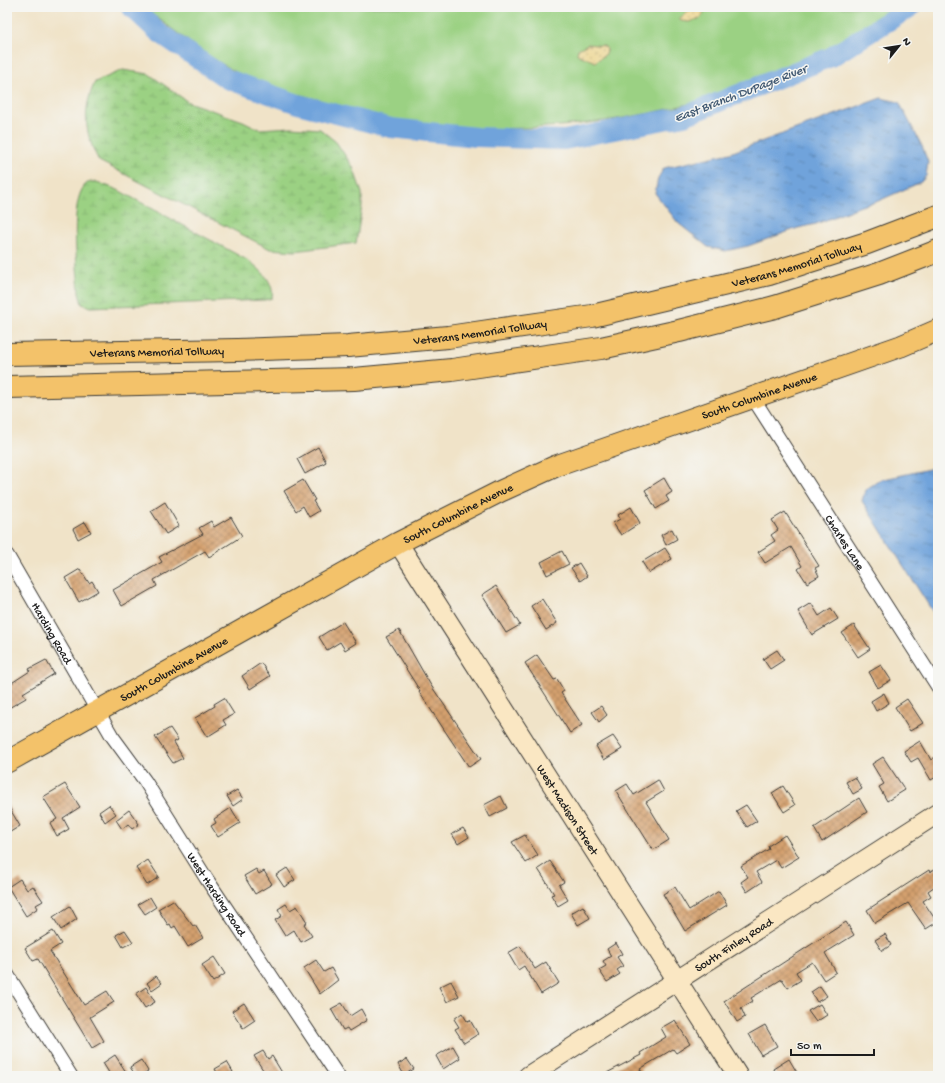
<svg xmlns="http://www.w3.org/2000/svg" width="945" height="1083" viewBox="0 0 945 1083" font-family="'Gochi Hand',sans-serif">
<defs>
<pattern id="wetland-marsh" width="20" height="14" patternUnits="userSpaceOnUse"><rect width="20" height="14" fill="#9bd183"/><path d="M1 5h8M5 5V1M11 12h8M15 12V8" fill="none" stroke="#85b371"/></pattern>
<pattern id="sand-dots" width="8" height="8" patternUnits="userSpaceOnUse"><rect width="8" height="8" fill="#eeda9e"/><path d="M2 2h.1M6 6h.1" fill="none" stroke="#ccba88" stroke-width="1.8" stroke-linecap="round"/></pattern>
<pattern id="water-ripples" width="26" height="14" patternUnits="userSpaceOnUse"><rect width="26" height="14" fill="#6fa3db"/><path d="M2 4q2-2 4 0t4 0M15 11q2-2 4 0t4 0" fill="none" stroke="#5a84b1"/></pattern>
<pattern id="building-cross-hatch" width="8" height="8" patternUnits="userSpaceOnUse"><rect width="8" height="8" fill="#d4a06e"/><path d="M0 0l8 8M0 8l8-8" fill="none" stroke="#ab825a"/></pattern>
</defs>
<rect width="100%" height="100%" fill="#f6f6f2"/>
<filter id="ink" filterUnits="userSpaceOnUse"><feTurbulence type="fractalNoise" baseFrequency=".025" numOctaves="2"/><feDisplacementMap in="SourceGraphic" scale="8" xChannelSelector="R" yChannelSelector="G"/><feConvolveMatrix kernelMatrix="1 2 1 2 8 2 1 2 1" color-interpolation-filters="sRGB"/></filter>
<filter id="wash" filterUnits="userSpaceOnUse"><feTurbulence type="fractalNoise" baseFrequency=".012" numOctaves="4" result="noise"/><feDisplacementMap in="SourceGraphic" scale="16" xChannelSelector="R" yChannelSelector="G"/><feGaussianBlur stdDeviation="0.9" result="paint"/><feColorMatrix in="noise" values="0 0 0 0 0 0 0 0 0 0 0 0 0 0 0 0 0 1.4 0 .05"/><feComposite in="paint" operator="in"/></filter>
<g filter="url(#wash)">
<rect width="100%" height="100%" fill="#f0e3c8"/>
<path fill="#9bd183" stroke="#5c7650" d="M 143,7 L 893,7 C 856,30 819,57 778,74 C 673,118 547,136 434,126 C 396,123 356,111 320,100 C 296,93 269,89 247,78 C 210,59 176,32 143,7 Z"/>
<path fill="url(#wetland-marsh)" stroke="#5c7650" d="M 123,70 L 149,74 L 188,102 L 243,121 L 259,129 L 291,127 L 320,129 L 336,142 L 353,167 L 362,193 L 362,206 L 356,243 L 295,251 L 270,249 L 99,161 C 84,133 82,110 95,82 Z
M 89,182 L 97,182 L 118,190 L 249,261 C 260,269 275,282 272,298 L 265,300 L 91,307 L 82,304 L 79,293 C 78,270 67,193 89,182 Z"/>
<path fill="url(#sand-dots)" stroke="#857b5d" d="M 693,7 L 702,7 L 704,13 L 701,18 L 689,22 L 681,21 L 679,19 Z
M 588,44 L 604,46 L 607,49 L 606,54 L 595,62 L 577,54 L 578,49 Z"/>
<path fill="url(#water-ripples)" stroke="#46607c" d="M 881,98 L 899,102 L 922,146 L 928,162 L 926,176 L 921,182 L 876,202 L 861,206 L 816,224 L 798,228 L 748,246 L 725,251 L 708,247 L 678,223 L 655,193 L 658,178 L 664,168 L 730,153 Z
M 938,467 L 938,620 L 862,501 L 865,490 L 880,480 Z"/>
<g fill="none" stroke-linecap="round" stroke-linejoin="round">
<path stroke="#6fa3db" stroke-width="20" d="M 131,7 L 158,32 L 227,79 L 298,104 L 391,128 L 476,137 L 564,140 L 684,116 L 831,57 L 911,7"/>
</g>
<g id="blocks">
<path fill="url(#building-cross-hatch)" d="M 318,447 L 326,462 L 305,474 L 297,459 Z
M 664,478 L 672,492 L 666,496 L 669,501 L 656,509 L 645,490 Z
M 303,480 L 315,500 L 313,501 L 319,511 L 309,517 L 303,506 L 296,511 L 284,491 Z
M 165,502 L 179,526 L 166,534 L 151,511 Z
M 631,507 L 640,523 L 621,535 L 613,523 L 620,519 L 618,515 Z
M 785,512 L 819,566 L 815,568 L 819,576 L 807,583 L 798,569 L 802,566 L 791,547 L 765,563 L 758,552 L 775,541 L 771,535 L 778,530 L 772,520 Z
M 231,517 L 242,536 L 209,557 L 205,551 L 154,580 L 157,586 L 122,606 L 113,590 L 162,562 L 159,557 L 203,534 L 199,528 L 211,521 L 214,527 Z
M 85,522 L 91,532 L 78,539 L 73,529 Z
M 672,529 L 677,539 L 666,545 L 661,535 Z
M 665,548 L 672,559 L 649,573 L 642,562 Z
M 562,551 L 569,564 L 547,575 L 541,562 Z
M 579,563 L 587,576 L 580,581 L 571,568 Z
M 80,569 L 89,583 L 92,581 L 98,591 L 79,602 L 65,578 Z
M 496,586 L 520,625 L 506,633 L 482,595 Z
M 542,599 L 557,623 L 546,630 L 531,606 Z
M 811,603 L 819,616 L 831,608 L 838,619 L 812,635 L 798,611 Z
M 343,622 L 356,643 L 345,650 L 340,642 L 327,650 L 319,637 Z
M 854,625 L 870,649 L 858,657 L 842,633 Z
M 399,630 L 430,684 L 481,759 L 469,767 L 419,692 L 420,691 L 386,637 Z
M 777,650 L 784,660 L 770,669 L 763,659 Z
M 537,655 L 554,680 L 557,679 L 564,691 L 561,693 L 582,725 L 570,733 L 525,663 Z
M 46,660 L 54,674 L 23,693 L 26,698 L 7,709 L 7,686 L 30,671 L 29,669 Z
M 261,663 L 270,676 L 250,689 L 242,676 Z
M 881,665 L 891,680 L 878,688 L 869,672 Z
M 884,693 L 889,703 L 876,711 L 871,701 Z
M 224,698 L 234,714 L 223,720 L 226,725 L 207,737 L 195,718 L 215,706 L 214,704 Z
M 907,699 L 923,723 L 910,731 L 895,707 Z
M 601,706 L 607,715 L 599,722 L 592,712 Z
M 170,728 L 178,740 L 174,742 L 183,758 L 173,763 L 155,737 Z
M 613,736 L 622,749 L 604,760 L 596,746 Z
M 920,741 L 931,760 L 938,755 L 938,776 L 931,780 L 918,758 L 911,762 L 904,751 Z
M 883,757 L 905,790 L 887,801 L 879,787 L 884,784 L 872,764 Z
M 855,777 L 862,789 L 853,794 L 846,782 Z
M 658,780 L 664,791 L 646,802 L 669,840 L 653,850 L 616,791 L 627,784 L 634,795 Z
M 65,784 L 80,807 L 63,818 L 69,829 L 57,836 L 50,823 L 57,819 L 43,797 Z
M 783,786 L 795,805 L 784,812 L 772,793 Z
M 237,790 L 243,799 L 233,806 L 227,796 Z
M 501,796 L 507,808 L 490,817 L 484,805 Z
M 859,798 L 867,812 L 822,842 L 814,828 Z
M 7,804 L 20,826 L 7,834 Z
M 109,805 L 116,814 L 105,822 L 99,812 Z
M 746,805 L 757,821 L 747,827 L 736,811 Z
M 231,808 L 240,823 L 218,837 L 211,826 L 216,823 L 214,819 Z
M 129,810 L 139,824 L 132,829 L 128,824 L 122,829 L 116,820 Z
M 463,828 L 469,837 L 458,844 L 452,834 Z
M 525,835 L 538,855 L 526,863 L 512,842 Z
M 785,835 L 799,857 L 781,868 L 776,860 L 756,872 L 762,882 L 747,892 L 741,882 L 748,877 L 741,866 L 769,849 L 768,846 Z
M 148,860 L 159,877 L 147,885 L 136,868 Z
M 550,861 L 564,882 L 559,885 L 568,900 L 558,906 L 551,895 L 554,894 L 538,869 Z
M 938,867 L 938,884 L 928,891 L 931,896 L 923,901 L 937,922 L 926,929 L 908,903 L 875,923 L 867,910 L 929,870 L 930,872 Z
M 287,868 L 295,880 L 284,887 L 276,875 Z
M 256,869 L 259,874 L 264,871 L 272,884 L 255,894 L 244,876 Z
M 20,879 L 27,890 L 33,886 L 43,901 L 36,905 L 38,908 L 26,916 L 8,887 Z
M 675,887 L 689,910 L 719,891 L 727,905 L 685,931 L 663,894 Z
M 150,897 L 156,907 L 145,914 L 138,904 Z
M 173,900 L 193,926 L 195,925 L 203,938 L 188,947 L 175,926 L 172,928 L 170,924 L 168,925 L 158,909 Z
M 286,904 L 290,910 L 297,906 L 307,922 L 304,924 L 312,936 L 301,942 L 294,930 L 285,936 L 275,920 L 282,916 L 278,909 Z
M 70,906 L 77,919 L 61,930 L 53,917 Z
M 583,906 L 590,918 L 578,925 L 571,913 Z
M 846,922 L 854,935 L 825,953 L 836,972 L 824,980 L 812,962 L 796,972 L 801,980 L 788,988 L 782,979 L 751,998 L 753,1001 L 741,1008 L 745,1017 L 737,1022 L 724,1001 Z
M 125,930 L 133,942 L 123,947 L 116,935 Z
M 53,931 L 61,944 L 50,951 L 84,1005 L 107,991 L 114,1002 L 90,1017 L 104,1041 L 92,1048 L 38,959 L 33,961 L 25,948 Z
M 885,934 L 891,945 L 882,951 L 875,940 Z
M 616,943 L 622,954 L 617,957 L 623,966 L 617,970 L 620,974 L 607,982 L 599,970 L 606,966 L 603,961 L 611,956 L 607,949 Z
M 520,946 L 535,969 L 546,962 L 559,983 L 541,994 L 524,966 L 518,970 L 508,953 Z
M 214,957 L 225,974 L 213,982 L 202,965 Z
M 316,960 L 324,972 L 331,968 L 338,980 L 320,994 L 304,968 Z
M 156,976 L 162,983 L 152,990 L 147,983 Z
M 451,981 L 459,996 L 447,1002 L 439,987 Z
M 820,986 L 827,996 L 817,1002 L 811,992 Z
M 146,987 L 155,1002 L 145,1008 L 136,994 Z
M 244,1003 L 255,1020 L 243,1028 L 232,1011 Z
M 342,1003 L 350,1016 L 361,1009 L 367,1020 L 349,1031 L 347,1028 L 343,1030 L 331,1009 Z
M 820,1004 L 827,1015 L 816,1022 L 808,1011 Z
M 462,1013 L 467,1021 L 470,1020 L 478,1034 L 464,1043 L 455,1029 L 459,1027 L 454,1019 Z
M 675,1020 L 690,1044 L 676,1053 L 673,1049 L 640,1069 L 644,1076 L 601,1076 L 641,1055 L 640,1053 L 666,1037 L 661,1028 Z
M 765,1025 L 777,1046 L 761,1055 L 749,1034 Z
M 453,1046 L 460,1058 L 443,1069 L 436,1056 Z
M 263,1051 L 268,1059 L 272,1056 L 284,1076 L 267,1076 L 254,1056 Z
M 115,1055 L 126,1072 L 120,1076 L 111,1076 L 103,1063 Z
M 407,1059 L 414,1069 L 404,1075 L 398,1064 Z
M 789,1059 L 799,1076 L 777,1076 L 773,1069 Z
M 141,1060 L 148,1071 L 140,1076 L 136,1076 L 130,1067 Z
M 227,1062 L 233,1072 L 227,1076 L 219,1076 L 215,1069 Z"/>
</g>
</g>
<g filter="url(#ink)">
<use href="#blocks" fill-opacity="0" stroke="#3c3a36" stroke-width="1"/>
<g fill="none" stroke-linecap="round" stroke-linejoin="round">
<g stroke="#3c3a36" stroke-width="15">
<g id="street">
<path id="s1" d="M 753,398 L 938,687"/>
<path id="s2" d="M 7,555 L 112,736 L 145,781 L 206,878 L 338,1076"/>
<path d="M 7,974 L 71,1076"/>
</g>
</g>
<g stroke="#3c3a36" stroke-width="21">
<g id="secondary">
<path id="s3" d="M 398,543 L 738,1076"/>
<path id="s4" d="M 528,1076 L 938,813"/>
</g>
</g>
<g stroke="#3c3a36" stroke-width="23">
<g id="primary">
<path id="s5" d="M 7,762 L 398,543 L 501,491 L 556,466 L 901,346 L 938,330"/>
</g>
</g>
<g stroke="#3c3a36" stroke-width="24">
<g id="highway">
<path id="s6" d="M 7,354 L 237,350 L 348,346 L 448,337 L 592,316 L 769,274 L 867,243 L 938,216"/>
<path d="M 7,387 L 354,379 L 452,370 L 601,348 L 679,331 L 775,307 L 879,274 L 938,251"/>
</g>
</g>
<use href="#street" stroke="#fff" stroke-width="13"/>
<use href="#secondary" stroke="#fae7c3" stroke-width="19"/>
<use href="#primary" stroke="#f3c26a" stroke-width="21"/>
<use href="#highway" stroke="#f3c26a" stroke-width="22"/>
</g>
</g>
<g text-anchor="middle" stroke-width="3" stroke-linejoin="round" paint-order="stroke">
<g font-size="12" fill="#1c1c1c" stroke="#f6f6f2">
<text dy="4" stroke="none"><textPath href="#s6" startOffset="798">Veterans Memorial Tollway</textPath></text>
<text dy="4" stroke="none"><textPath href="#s6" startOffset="474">Veterans Memorial Tollway</textPath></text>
<text dy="4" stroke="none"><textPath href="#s6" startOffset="150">Veterans Memorial Tollway</textPath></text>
<text dy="4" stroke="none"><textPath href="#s5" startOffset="839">South Columbine Avenue</textPath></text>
<text dy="4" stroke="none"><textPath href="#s5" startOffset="515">South Columbine Avenue</textPath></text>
<text dy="4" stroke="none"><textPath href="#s1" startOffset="171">Charles Lane</textPath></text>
<text dy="4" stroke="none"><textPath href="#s2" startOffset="90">Harding Road</textPath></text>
<text dy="4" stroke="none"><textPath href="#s5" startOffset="191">South Columbine Avenue</textPath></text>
<text dy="4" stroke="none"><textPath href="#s3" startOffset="316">West Madison Street</textPath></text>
<text dy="4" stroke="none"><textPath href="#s2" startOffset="399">West Harding Road</textPath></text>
<text dy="4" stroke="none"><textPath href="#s4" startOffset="244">South Finley Road</textPath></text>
</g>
<g font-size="13" font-style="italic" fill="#415972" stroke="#f6f6f2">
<text transform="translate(740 92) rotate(-21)" y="5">East Branch DuPage River</text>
</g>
</g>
<rect width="945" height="1083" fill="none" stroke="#f6f6f2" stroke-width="24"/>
<g transform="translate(899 46) rotate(60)" stroke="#f6f6f2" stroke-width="3" paint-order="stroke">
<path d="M0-3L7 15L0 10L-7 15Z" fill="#1c1c1c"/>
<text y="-6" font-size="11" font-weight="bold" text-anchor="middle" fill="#1c1c1c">N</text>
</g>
<path d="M791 1049v6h83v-6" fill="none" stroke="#1c1c1c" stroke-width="2"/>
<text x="797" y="1049" font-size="12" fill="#1c1c1c" stroke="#f6f6f2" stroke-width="3" paint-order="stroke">50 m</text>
</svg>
